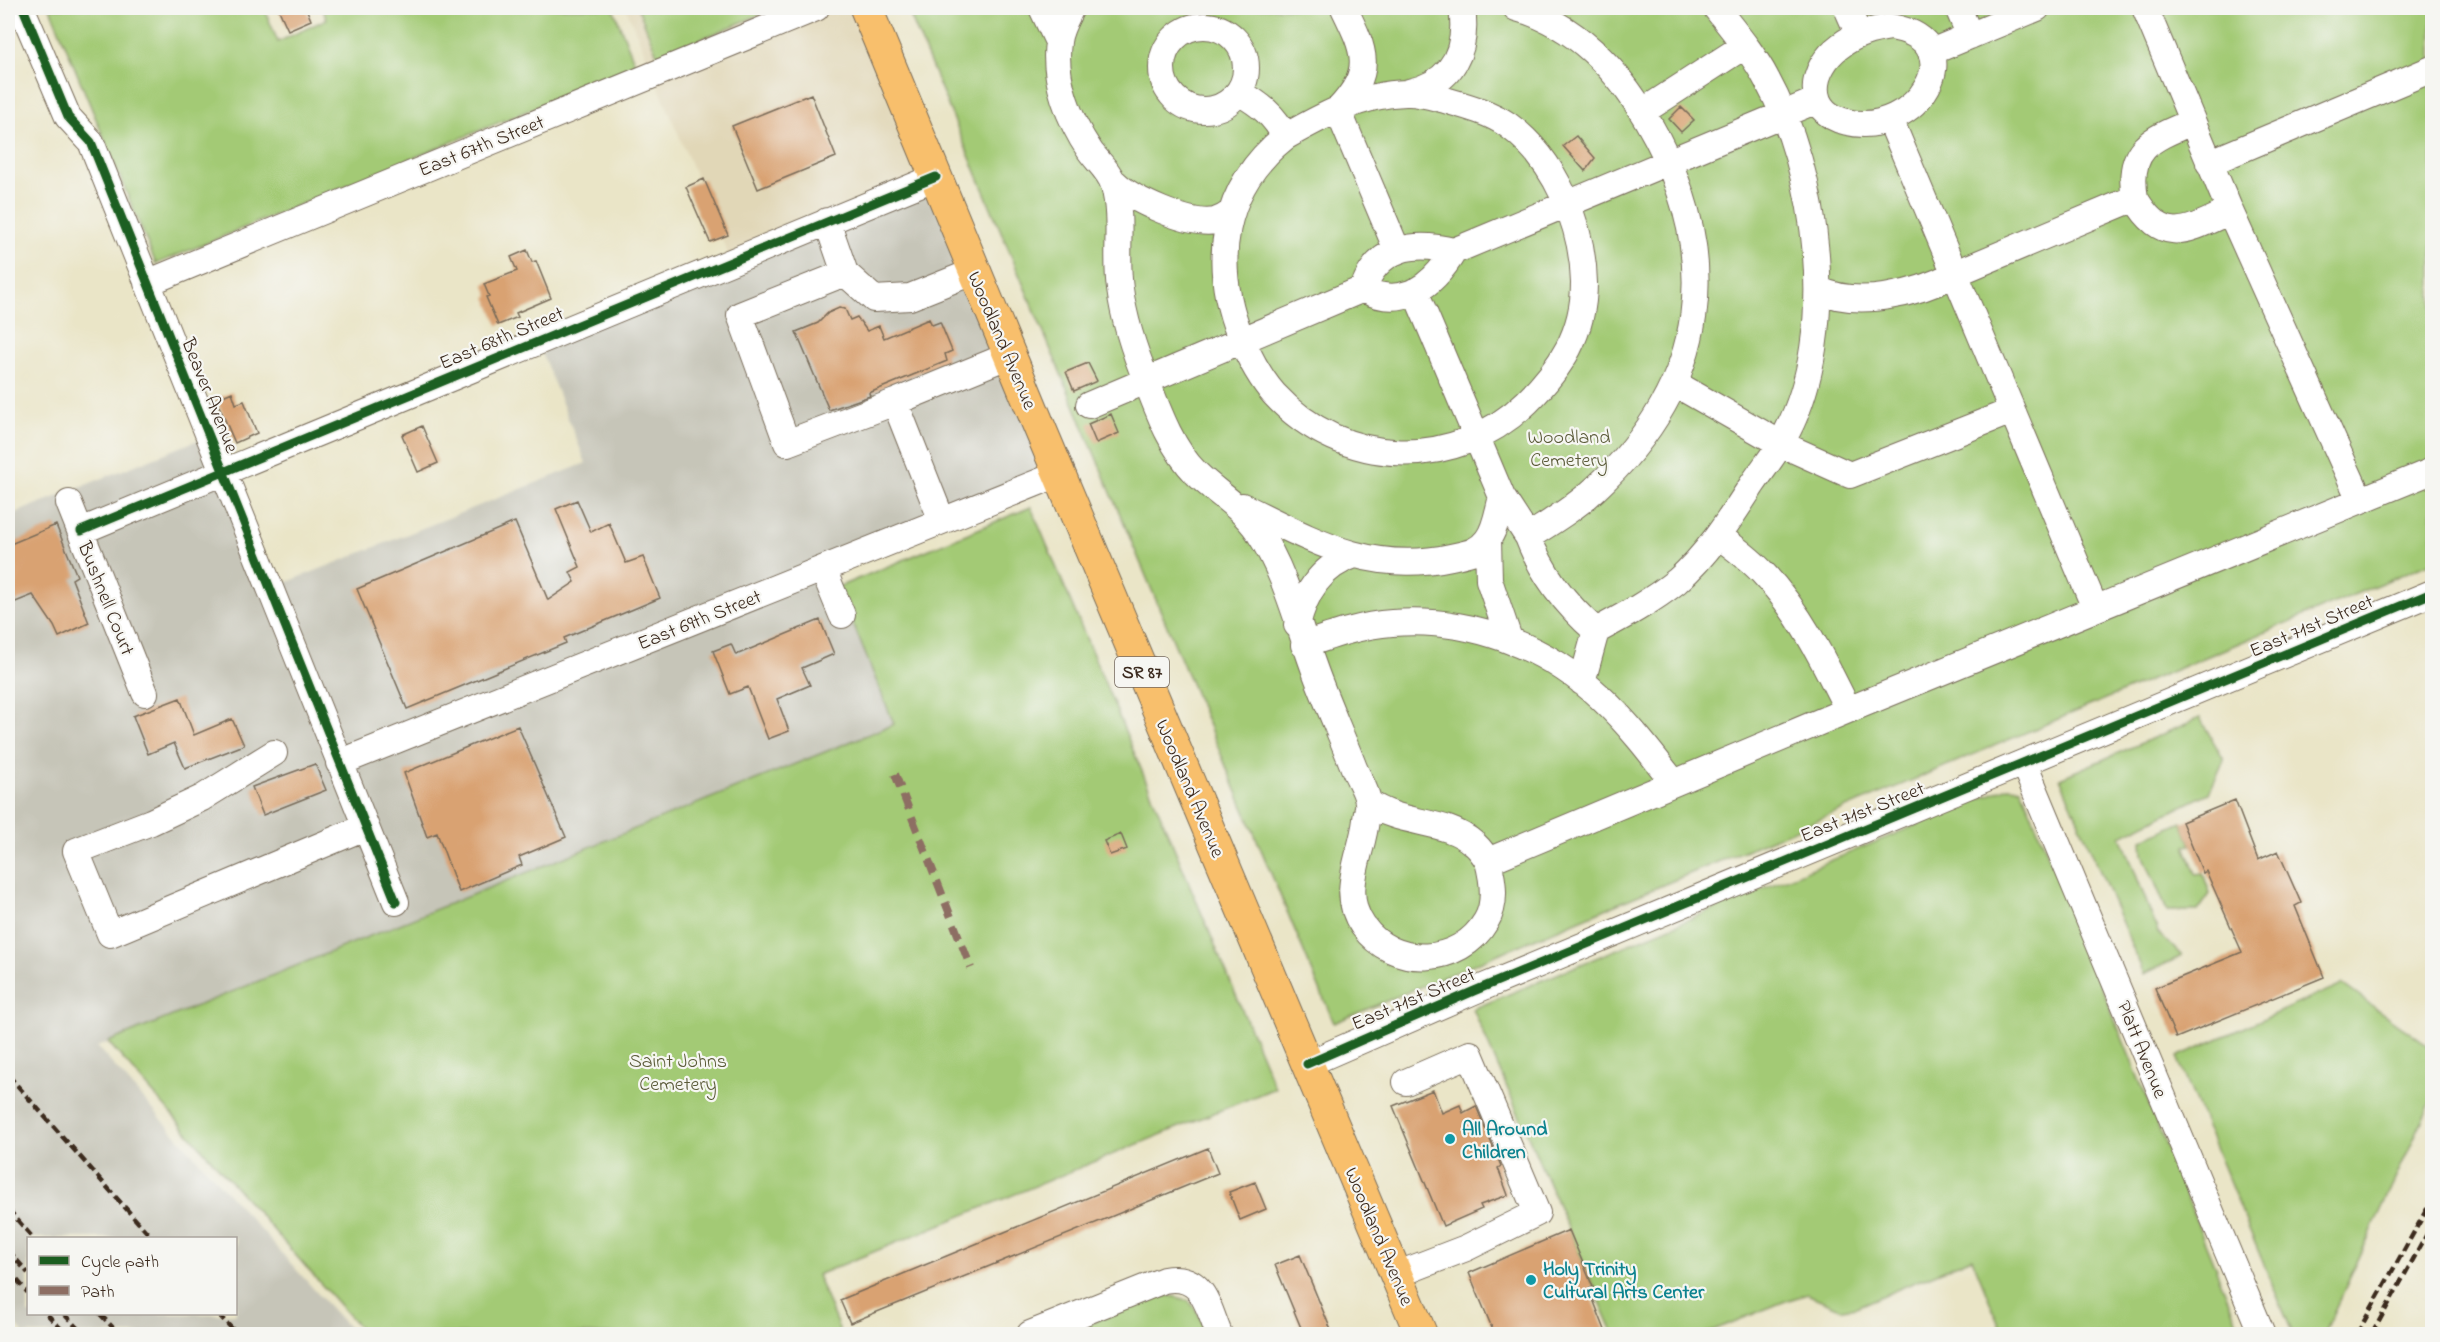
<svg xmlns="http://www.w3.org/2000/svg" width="2440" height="1342" viewBox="0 0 2440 1342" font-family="'Indie Flower',sans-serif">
<rect width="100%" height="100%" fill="#f6f6f2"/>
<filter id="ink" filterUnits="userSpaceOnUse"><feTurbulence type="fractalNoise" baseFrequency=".0167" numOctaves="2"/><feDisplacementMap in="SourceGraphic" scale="12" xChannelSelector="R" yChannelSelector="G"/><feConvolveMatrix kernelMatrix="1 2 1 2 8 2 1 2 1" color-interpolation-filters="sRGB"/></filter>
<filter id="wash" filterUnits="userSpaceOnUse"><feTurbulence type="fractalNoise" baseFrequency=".008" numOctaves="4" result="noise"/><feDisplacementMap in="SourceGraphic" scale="24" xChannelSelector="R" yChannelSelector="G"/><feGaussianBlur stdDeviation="1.35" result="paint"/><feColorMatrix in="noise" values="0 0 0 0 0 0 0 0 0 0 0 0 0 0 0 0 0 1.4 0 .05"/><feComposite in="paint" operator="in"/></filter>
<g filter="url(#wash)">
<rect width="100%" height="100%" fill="#eae5c7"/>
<path fill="#e1d7b7" d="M 626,8 L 866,8 L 936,177 L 731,261 Z"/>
<path fill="#c6c5b8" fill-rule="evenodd" d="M 936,177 L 1059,474 L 833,565 L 842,593 L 894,724 L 97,1047 L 354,1334 L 24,1334 L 8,1315 L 8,516 L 208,436 L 270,589 L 586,463 L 537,341 ZM 28,1238 L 236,1238 L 236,1314 L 28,1314 Z"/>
<path fill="#a3ca75" stroke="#6f7a4a" stroke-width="1.5" d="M 50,8 L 264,8 L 278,42 L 327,19 L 322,8 L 613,8 L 636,66 L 156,264 Z
M 638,8 L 776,8 L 658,57 Z
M 907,8 L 2432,8 L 2432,562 L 1334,1023 Z
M 1031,507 L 1275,1088 L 817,1275 L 841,1334 L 365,1334 L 108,1042 L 894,724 L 838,587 Z
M 2200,718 L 2224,760 L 2209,793 L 2121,836 L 2158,932 L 2182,956 L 2144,974 L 2060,778 Z
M 2008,787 L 2021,788 L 2242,1334 L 2003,1334 L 1972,1258 L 1856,1307 L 1842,1309 L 1807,1294 L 1783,1302 L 1704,1334 L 1614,1334 L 1473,1009 Z
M 2182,822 L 2191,845 L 2185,846 L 2196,874 L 2203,873 L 2210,894 L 2198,911 L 2167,911 L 2143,854 L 2142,840 Z
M 2342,984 L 2432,1049 L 2432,1099 L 2324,1334 L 2293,1334 L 2177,1057 Z
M 1160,1295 C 1194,1297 1195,1305 1207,1334 L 1063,1334 Z"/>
<g id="blocks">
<path fill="#d9a272" d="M 278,8 L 306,8 L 311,20 L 288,30 Z
M 811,94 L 836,157 L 758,189 L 732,126 Z
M 1681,107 L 1694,120 L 1681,132 L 1669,119 Z
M 1576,136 L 1595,158 L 1585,171 L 1563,146 Z
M 704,179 L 728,235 L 710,242 L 686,187 Z
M 527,250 L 532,262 L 536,261 L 551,298 L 516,313 L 518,317 L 498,325 L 486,297 L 489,296 L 484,284 L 517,271 L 511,257 Z
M 839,308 L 845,309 L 850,320 L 857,317 L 867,331 L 879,326 L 884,338 L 929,319 L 932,325 L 940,322 L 952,351 L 945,354 L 947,361 L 869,393 L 870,396 L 829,410 L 796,332 L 818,323 L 828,313 Z
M 1088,363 L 1097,381 L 1074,391 L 1066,372 Z
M 232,392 L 236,404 L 244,401 L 257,433 L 235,443 L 216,399 Z
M 1111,414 L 1119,433 L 1096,443 L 1088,424 Z
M 422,426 L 438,463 L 418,472 L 402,435 Z
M 577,500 L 591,532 L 609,523 L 626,563 L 643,557 L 660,598 L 564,638 L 566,643 L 407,709 L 357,589 L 515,522 L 548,600 L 575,582 L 570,572 L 580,567 L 556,509 Z
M 56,525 L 77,576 L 72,579 L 89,623 L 59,637 L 54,626 L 33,595 L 8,605 L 8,545 Z
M 820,620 L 834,654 L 802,668 L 810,685 L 777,699 L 789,731 L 768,739 L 748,687 L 730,694 L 713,651 L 731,644 L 736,655 Z
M 180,698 L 194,735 L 232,719 L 244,745 L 185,768 L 174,743 L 148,754 L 133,716 Z
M 518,726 L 566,837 L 519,857 L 522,865 L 459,892 L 437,833 L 427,837 L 404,773 Z
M 315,764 L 326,790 L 263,815 L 252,787 Z
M 2235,800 L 2258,860 L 2278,851 L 2301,903 L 2295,906 L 2324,977 L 2176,1038 L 2155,988 L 2242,952 L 2206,871 L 2203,873 L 2182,822 Z
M 1121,834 L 1127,849 L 1110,855 L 1104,841 Z
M 1433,1090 L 1442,1113 L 1460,1105 L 1463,1113 L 1476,1106 L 1501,1166 L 1498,1168 L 1508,1195 L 1480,1205 L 1482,1209 L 1443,1226 L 1393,1106 Z
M 1208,1148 L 1218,1173 L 850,1323 L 840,1300 Z
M 1255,1182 L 1266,1209 L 1240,1220 L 1229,1192 Z
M 1569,1230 L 1593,1287 L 1589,1289 L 1607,1335 L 1495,1335 L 1469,1273 Z
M 1300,1255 L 1333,1335 L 1304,1335 L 1275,1265 Z"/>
</g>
</g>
<g filter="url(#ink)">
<use href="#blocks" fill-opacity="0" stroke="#786b59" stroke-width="1.5"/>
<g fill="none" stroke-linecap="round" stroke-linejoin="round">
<g stroke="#786b59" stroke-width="28">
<path id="minor" d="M 1042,8 L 1058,42
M 1071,8 C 1066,18 1059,30 1058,42 C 1053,79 1069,120 1090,151 C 1097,161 1111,173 1114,186 C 1123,220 1115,255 1120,289 C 1124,320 1135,353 1147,382 C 1159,413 1172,449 1196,473 C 1216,493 1242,507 1258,531 C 1288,576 1300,634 1320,684 C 1331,712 1343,740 1354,768 C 1358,778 1367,791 1368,802 C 1369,808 1366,815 1366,820 C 1362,856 1339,892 1363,926 C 1393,969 1460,966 1486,921 C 1497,903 1493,880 1488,861 L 1848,710 L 2432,471
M 1344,8 C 1365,51 1375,71 1338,110 L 1397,250
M 1847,8 L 1859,35
M 1958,8 L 1970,36
M 2145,8 L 2230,211 L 2360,500
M 22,9 L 68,117 L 91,142 L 396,902
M1162 68a42 42 0 1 1 84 0a42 42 0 1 1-84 0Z
M 1891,27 C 1978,42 1915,139 1847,122 C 1803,112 1810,68 1840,46 C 1855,34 1872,30 1891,27 Z
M 1931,52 L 2037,8
M 1239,92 C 1259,104 1275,115 1285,137 C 1322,116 1362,94 1406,93 C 1419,92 1433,97 1445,100 C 1466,106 1489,112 1508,125 C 1556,160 1583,226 1584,283 C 1584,333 1561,368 1527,402 C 1455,472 1343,469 1274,394 C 1259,377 1249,357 1240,336 C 1211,263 1221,188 1285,137
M 1409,92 C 1453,83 1468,50 1462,8
M 1642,112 L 1744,46
M 1890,119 L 2095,608
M 2209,163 L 2432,69
M 1114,182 C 1132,200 1190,226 1215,221 C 1221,219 1227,216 1232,212
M 2135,198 C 2126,148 2151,139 2192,122
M 827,221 L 845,273 L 740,315 L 787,443 L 895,402 L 942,521
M 845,273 L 874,299 L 910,297 L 975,271
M 147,283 L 816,8
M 1363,289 C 1403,310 1434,285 1454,251
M 1818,289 C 1856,309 1918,294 1954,274 L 2135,198 C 2163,247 2187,231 2230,211
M 1415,291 L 1502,497 L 1528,537 C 1551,522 1575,508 1595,489 C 1710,383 1725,254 1647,120 C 1618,70 1574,23 1516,8
M 1674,383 L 1781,444 L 1850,475 L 2012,411
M 895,402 L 1010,355
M 1089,405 L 1363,289 C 1378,246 1414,241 1454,251 L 1817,100
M 69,503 L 145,693
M 1242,506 C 1312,540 1370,575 1451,557 C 1464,554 1478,553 1487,540 C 1496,529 1498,510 1502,497
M 81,531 L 936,177
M 1719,536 C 1733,547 1749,558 1762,572 C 1800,612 1824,661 1848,710
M 1528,537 C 1542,574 1566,605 1596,631 C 1624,616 1652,601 1677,581 C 1708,554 1730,519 1752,485 C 1764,467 1778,451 1787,432 C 1839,332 1819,174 1766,78 C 1753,53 1733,30 1716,8
M 1488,539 L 1489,580 L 1509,639
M 823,569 L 842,615
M 1297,625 C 1305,592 1321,566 1355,555
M 1304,645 C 1333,635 1362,625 1392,623 C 1469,617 1544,645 1600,697 C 1628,723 1651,753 1674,783
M 1582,682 L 1596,631
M 274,753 L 202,798 L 151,822 L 76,851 L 110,934 L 365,827
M 339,763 L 1059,474
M 2024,764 L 2262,1334
M 1368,802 C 1400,826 1445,818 1473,843 C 1479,847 1484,855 1488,861
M 1307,1064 L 1474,991 L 2432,593
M 1396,1275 L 1466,1248 L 1537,1213 L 1470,1054 L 1406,1082
M 1030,1334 L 1164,1280 C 1203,1273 1207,1305 1219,1334"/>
</g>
<g stroke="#786b59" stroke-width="34">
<path id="major" d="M 866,8 L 1039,426 L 1421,1334"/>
</g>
<use href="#minor" stroke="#fff" stroke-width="26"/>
<use href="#major" stroke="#f8bf6c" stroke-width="32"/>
<path stroke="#3b2a1e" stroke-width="4.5" stroke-dasharray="9 4.5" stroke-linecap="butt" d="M 8,1075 L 152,1238
M 8,1209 L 33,1238
M 8,1250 L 28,1273
M 8,1269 L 28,1293
M 47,1314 L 66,1334
M 64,1314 L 83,1334
M 100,1314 L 119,1334
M 218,1314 L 237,1334
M 2357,1334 L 2432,1200
M 2372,1334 L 2432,1225"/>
<path stroke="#8d6e63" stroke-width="8" stroke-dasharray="15 8" stroke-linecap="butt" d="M 895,774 L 971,968"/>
<g stroke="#f6f6f2" stroke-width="13">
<path id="cycleway" d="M 23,8 L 68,117 L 91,142 L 396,902
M 81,531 L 936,177
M 1307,1064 L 1474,991 L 2432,593"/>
</g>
<use href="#cycleway" stroke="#1b5e20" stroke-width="9"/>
</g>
</g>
<g fill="#0f9aa8" stroke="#f6f6f2" stroke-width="2">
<circle cx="1450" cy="1139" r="6"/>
<circle cx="1531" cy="1280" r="6"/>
</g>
<g text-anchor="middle" stroke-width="4.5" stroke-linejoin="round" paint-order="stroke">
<rect fill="#f6f6f2" stroke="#73675e" stroke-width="1.5" x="1115" y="657" width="54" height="30" rx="4.5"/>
<g font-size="18" font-weight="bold" fill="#3b2a1e">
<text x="1142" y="678">SR 87</text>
</g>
<g font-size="20" fill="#3b2a1e" stroke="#f6f6f2">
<text transform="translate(481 145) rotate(-22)" y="7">East 67th Street</text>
<text transform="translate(501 337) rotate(-23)" y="7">East 68th Street</text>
<text transform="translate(1003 340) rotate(67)" y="7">Woodland Avenue</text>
<text transform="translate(211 395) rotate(68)" y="7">Beaver Avenue</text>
<text transform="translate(107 598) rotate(68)" y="7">Bushnell Court</text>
<text transform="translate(699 619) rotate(-22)" y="7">East 69th Street</text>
<text transform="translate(2311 625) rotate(-23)" y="7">East 71st Street</text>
<text transform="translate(1191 788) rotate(67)" y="7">Woodland Avenue</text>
<text transform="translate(1862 811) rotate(-22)" y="7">East 71st Street</text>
<text transform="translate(1413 998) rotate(-23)" y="7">East 71st Street</text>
<text transform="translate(2143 1049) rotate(68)" y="7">Platt Avenue</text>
<text transform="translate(1380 1236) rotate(67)" y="7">Woodland Avenue</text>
</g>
<g font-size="20" fill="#5a5a38" stroke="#f6f6f2">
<text x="1569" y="443">Woodland<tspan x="1569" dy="23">Cemetery</tspan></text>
<text x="678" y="1067">Saint Johns<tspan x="678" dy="23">Cemetery</tspan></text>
</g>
<g font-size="20" font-weight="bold" fill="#0d838f" stroke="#f6f6f2" text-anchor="start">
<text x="1462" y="1135">All Around<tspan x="1462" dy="23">Children</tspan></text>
<text x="1543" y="1275">Holy Trinity<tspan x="1543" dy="23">Cultural Arts Center</tspan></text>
</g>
</g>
<rect width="2440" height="1342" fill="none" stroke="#f6f6f2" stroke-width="30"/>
<rect x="27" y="1237" width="210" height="78" fill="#f6f6f2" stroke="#aba49d" stroke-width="1.5"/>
<rect x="39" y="1256" width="30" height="9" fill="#1b5e20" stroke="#aba49d" stroke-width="1.5"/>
<text x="81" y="1267" font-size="18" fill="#3b2a1e">Cycle path</text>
<rect x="39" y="1286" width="30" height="9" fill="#8d6e63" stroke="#aba49d" stroke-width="1.5"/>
<text x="81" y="1297" font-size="18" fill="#3b2a1e">Path</text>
</svg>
